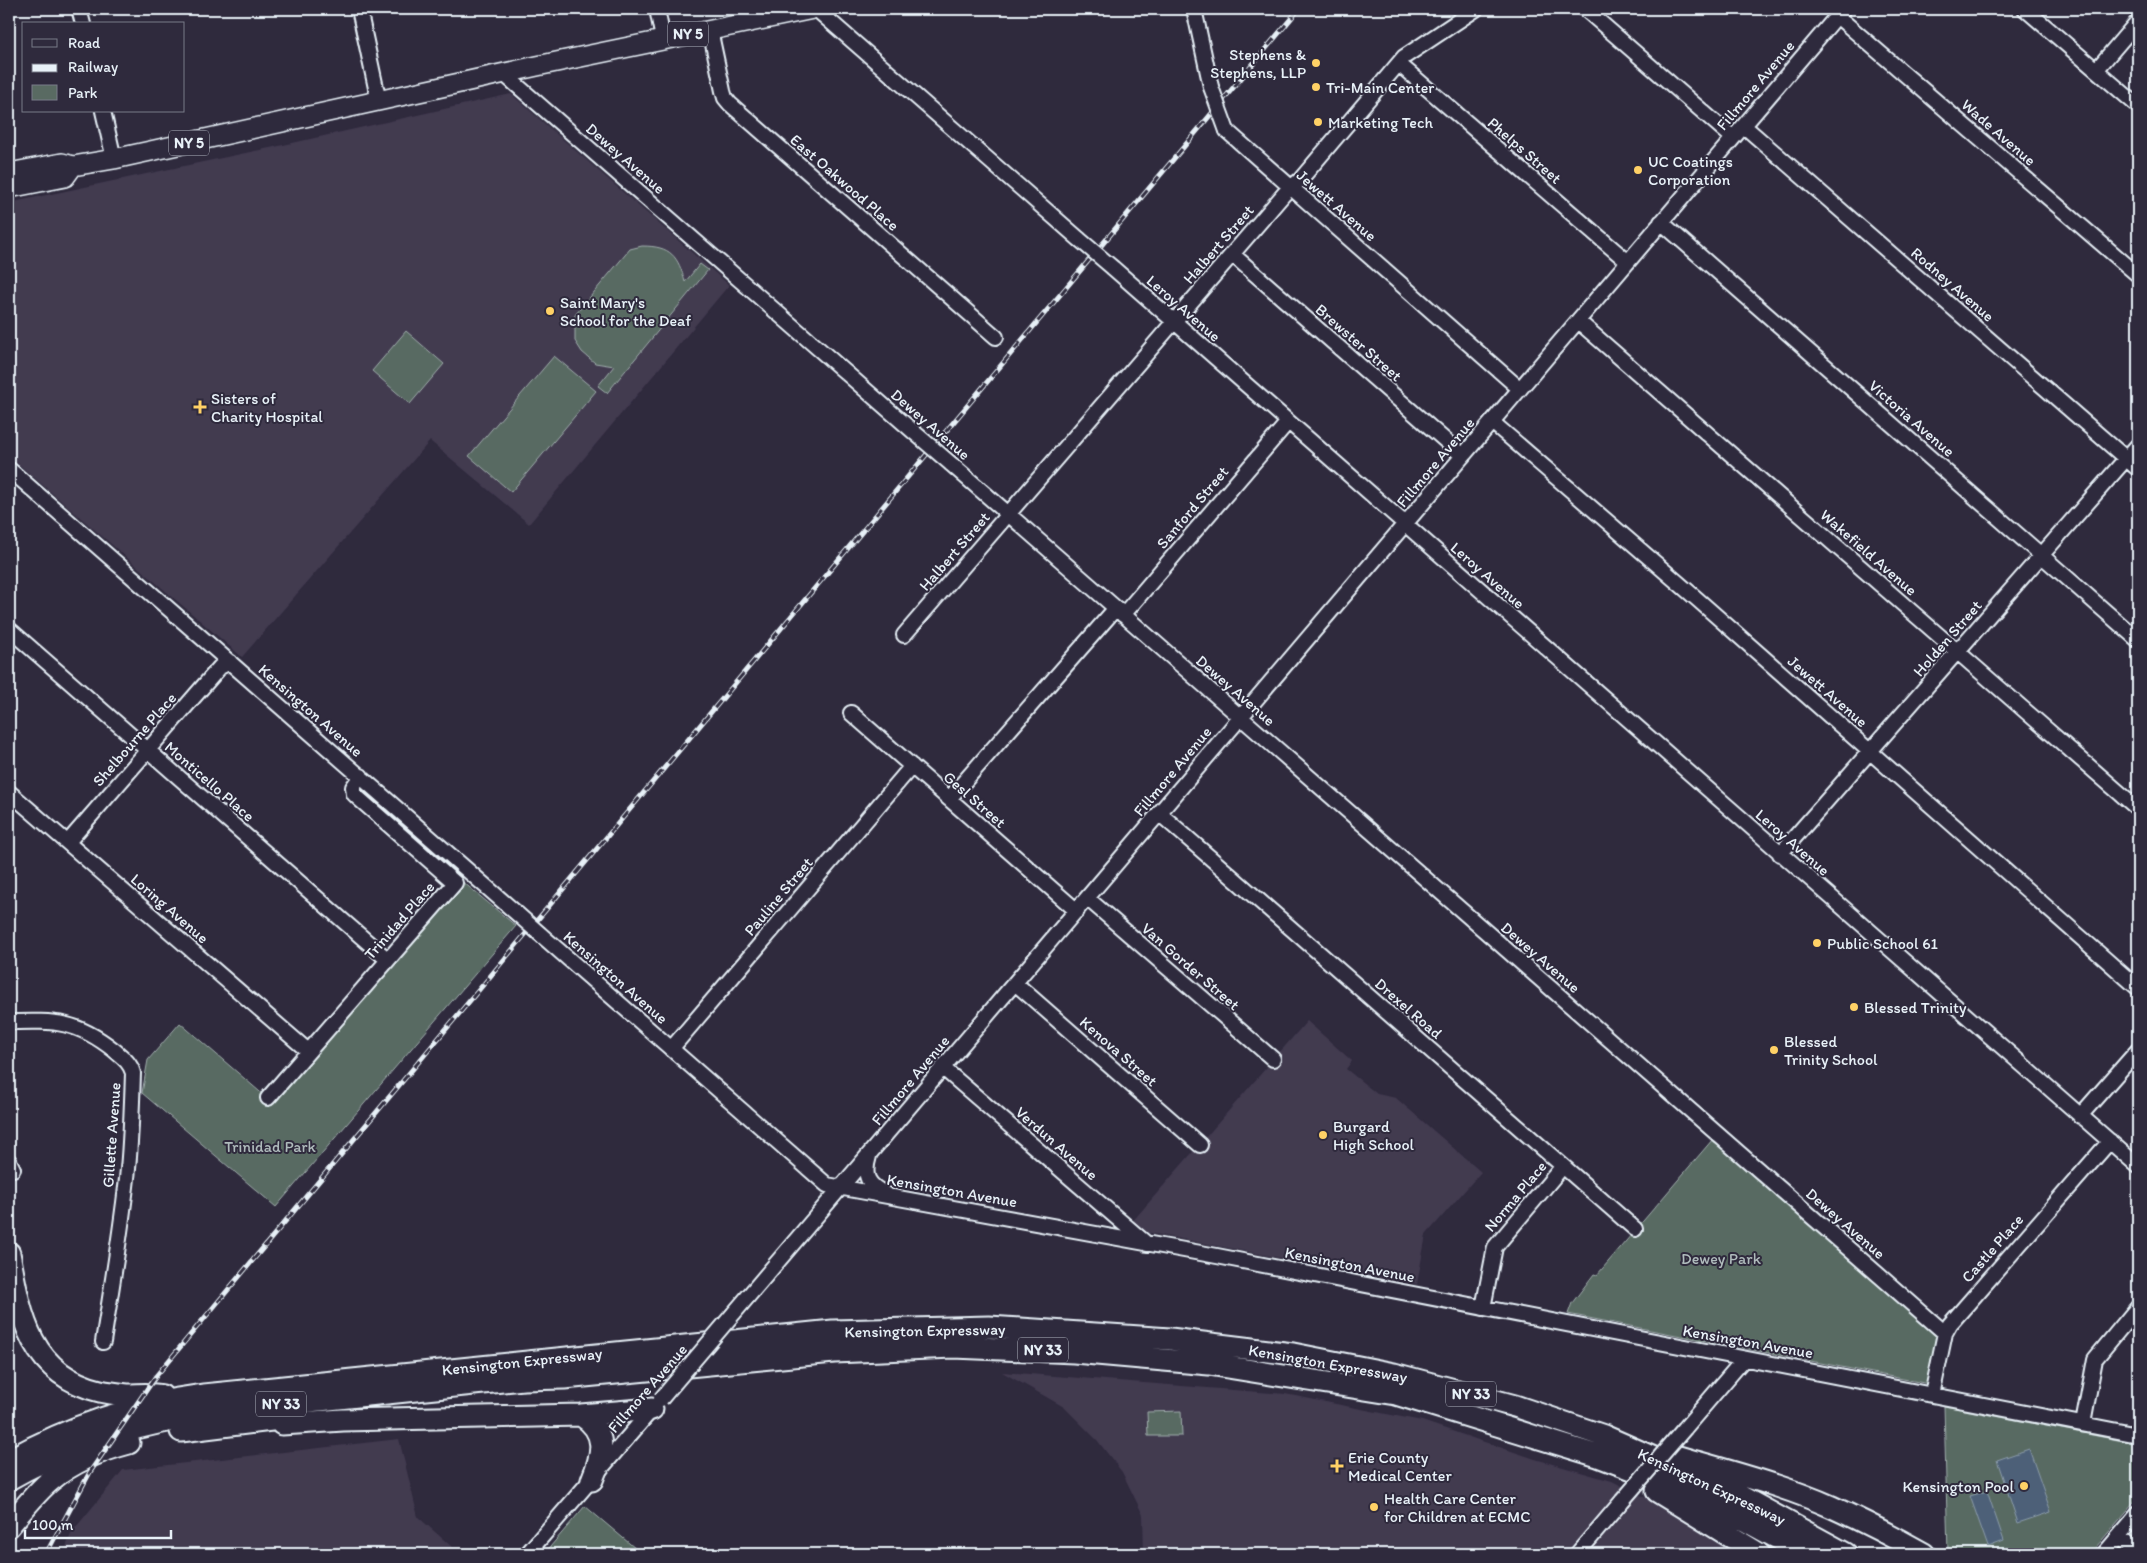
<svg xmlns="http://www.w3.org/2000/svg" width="2147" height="1563" viewBox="0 0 2147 1563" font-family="Itim,sans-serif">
<rect width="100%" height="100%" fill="#2f2a3d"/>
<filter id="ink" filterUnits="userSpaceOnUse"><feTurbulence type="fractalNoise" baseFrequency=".02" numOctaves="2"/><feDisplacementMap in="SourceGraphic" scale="10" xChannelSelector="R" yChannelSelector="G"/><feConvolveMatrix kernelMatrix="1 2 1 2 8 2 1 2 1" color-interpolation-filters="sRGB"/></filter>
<g filter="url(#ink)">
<path fill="#423a50" d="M 511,94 L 729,285 L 529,524 L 430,441 L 242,657 L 9,456 L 9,203 L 279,146 Z
M 1307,1021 L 1352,1061 L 1346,1069 L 1377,1094 L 1396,1098 L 1481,1172 L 1426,1235 L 1417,1284 L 1139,1231 L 1131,1223 Z
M 1002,1372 L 1285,1394 L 1422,1421 L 1535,1459 L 1612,1481 L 1656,1503 L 1740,1554 L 1144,1554 L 1143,1515 L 1122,1472 L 1097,1440 L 1064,1407 Z
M 399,1439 L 418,1517 L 460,1554 L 63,1554 L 72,1532 L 123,1470 Z"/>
<path fill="#596a62" stroke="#a0aead" d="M 642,246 C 671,246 678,256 685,282 L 700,264 L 708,270 L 607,393 L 598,386 L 614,366 L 595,363 L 582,352 L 575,341 L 575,315 L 630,249 Z
M 406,331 L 444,364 L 410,404 L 372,371 Z
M 554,356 L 596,391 L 511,492 L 469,456 Z
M 463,882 L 516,926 L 276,1207 L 142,1093 L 148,1060 L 180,1023 L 274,1104 Z
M 1713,1139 L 1937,1335 L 1938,1338 L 1928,1383 L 1924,1383 L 1568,1314 L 1572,1303 L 1594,1274 L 1597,1275 Z
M 1944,1406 L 2138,1444 L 2138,1498 L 2090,1554 L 1948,1554 Z
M 1181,1411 L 1182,1436 L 1148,1436 L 1147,1412 Z
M 585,1506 L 642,1554 L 544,1554 Z"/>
<path fill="#4d6178" stroke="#8b9bab" d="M 2029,1449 L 2051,1512 L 2018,1523 L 1997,1460 Z
M 1987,1491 L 2004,1541 L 1988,1547 L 1970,1496 Z"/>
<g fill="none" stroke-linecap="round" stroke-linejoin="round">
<g stroke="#e8f1f8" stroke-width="18">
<path id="minor" d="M 79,9 L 83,24
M 359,9 L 379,102
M 657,9 L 663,39
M 816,9 L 1079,239
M 1194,9 L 1211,87
M 1585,9 L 1733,138
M 2025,9 L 2138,106
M 1837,16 L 2138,275
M 710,30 L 723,91 L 725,98 L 730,104 L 996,337
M 1399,64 L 1628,262
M 2097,69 L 2138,21
M 504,74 L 915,433
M 103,111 L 114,159
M 1744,126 L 2138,469
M 1227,131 L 1520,389
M 1661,222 L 2138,640
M 1232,254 L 1463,456
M 1113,268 L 2138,1166
M 1578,321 L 2138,809
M 1492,422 L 1697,599 L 2138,988
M 951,464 L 1945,1333
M 9,469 L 514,911
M 1123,615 L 1288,422
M 9,629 L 388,960
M 904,635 L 1284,194 L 1300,180 L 1404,57 L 1476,9
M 851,713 L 1077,911
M 9,792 L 308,1051
M 949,799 L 1116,608
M 1159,813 L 1635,1229
M 68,842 L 220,667 L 230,662
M 1780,854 L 2138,445
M 1087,898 L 1273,1059
M 540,934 L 827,1185 L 1217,1256 L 2138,1435
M 1015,983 L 1200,1145
M 9,1022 C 55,1021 76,1020 114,1050 C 122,1057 130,1062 133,1073 C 132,1105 131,1137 128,1169 C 122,1227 112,1285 103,1342
M 671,1049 L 912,766
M 943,1068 L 1147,1244
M 268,1098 L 455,883 L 357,797 L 354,794 L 353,787 L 361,776
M 2080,1116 L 2138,1050
M 869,1156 C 863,1176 867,1185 886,1194
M 9,1161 L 13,1169
M 1483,1308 L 1495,1247 L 1563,1166
M 734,1313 L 1843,9
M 1932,1395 L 1945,1333 L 1950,1324 L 2110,1141
M 2083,1424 L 2095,1359 L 2138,1307
M 1685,1428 L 1744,1359
M 2119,1537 L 2138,1554
M 527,1554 L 654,1407
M 1577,1554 L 1622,1501
M 2104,1554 L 2138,1514"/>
</g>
<g stroke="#e8f1f8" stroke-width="22">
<path id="major" d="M 9,173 L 62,163 L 73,166 L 114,159 L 537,66 L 813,9
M 9,188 L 65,177 L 73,166"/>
</g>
<g stroke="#e8f1f8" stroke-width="25">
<path id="highway" d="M 9,1253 C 20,1314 29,1374 100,1391 C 109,1393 118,1394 127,1395 C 139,1395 150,1393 162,1396
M 581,1415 C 608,1432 603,1454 592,1480
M 282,1424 L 343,1420 L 581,1415 L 652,1409
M 181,1431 L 297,1417
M 1679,1457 C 1728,1471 1785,1486 1832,1507 C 1863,1521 1894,1537 1924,1554
M 9,1460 C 69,1427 136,1404 204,1395 L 833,1331 L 989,1327 L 1170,1339 L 1293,1354 L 1394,1374 L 1515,1406 L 1604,1436 L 1736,1494 L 1846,1554
M 9,1479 C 107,1422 209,1412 319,1400 C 387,1393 455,1386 523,1379 L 564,1378 L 834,1352 L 954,1347 L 1074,1352 L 1209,1364 L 1396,1394 L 1598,1456 L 1677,1486 L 1748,1522 L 1807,1554
M 1657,1491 L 1759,1554
M 9,1526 C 22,1511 35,1493 51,1480 C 73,1462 102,1450 129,1443"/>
</g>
<use href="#minor" stroke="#2f2a3d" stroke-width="14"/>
<use href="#major" stroke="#2f2a3d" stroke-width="19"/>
<use href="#highway" stroke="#2f2a3d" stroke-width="21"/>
<g stroke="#e8f1f8" stroke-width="5">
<path id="rail" d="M 46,1554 L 90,1472 L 156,1376 L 1299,9"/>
</g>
<use href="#rail" stroke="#2f2a3d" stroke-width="3" stroke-dasharray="9" stroke-linecap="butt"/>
<g stroke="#e8f1f8" stroke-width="18" stroke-linecap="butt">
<path id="minor-bridge" d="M 1211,87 L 1227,131
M 1079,239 L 1113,268
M 915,433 L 951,464
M 514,911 L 540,934
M 661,1399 L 734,1313
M 1622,1501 L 1685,1428"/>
</g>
<use href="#minor-bridge" stroke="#2f2a3d" stroke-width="14"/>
</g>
</g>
<g fill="#ffd166" stroke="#2f2a3d" stroke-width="2">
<circle cx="1316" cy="63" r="5"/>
<circle cx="1316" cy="87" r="5"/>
<circle cx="1318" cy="122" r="5"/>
<circle cx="1638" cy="170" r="5"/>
<circle cx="550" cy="311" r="5"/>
<path d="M197.5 399.5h5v5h5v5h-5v5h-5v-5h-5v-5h5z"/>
<circle cx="1817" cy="943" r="5"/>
<circle cx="1854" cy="1007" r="5"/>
<circle cx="1774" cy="1050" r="5"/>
<circle cx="1323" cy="1135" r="5"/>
<path d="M1334.5 1458.5h5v5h5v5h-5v5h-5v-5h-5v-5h5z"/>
<circle cx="2024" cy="1486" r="5"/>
<circle cx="1374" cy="1507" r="5"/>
</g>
<g text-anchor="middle" stroke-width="4" stroke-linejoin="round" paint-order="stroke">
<g fill="#2f2a3d" stroke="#b0b5c0" stroke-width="1">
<rect x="668" y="21.5" width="40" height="25" rx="4"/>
<rect x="169" y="130.5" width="40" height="25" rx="4"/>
<rect x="1018" y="1337.5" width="50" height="25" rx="4"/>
<rect x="1446" y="1381.5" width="50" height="25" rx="4"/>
<rect x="256" y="1391.5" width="50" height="25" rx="4"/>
</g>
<g font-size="15" font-weight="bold" fill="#e8f1f8">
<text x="688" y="39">NY 5</text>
<text x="189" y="148">NY 5</text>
<text x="1043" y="1355">NY 33</text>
<text x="1471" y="1399">NY 33</text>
<text x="281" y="1409">NY 33</text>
</g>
<g font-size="16" fill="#e8f1f8" stroke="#2f2a3d" text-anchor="start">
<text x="1306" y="60" text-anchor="end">Stephens &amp;<tspan x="1306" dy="18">Stephens, LLP</tspan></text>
<text x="1326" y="93">Tri-Main Center</text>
<text x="1328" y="128">Marketing Tech</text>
<text x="1648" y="167">UC Coatings<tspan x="1648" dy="18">Corporation</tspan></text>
<text x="560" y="308">Saint Mary's<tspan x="560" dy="18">School for the Deaf</tspan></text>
<text x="211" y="404">Sisters of<tspan x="211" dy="18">Charity Hospital</tspan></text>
<text x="1827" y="949">Public School 61</text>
<text x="1864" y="1013">Blessed Trinity</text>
<text x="1784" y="1047">Blessed<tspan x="1784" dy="18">Trinity School</tspan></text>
<text x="1333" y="1132">Burgard<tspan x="1333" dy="18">High School</tspan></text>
<text x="1348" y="1463">Erie County<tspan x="1348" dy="18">Medical Center</tspan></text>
<text x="2014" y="1492" text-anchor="end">Kensington Pool</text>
<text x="1384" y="1504">Health Care Center<tspan x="1384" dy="18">for Children at ECMC</tspan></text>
</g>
<g font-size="16" fill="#e8f1f8" stroke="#2f2a3d">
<text transform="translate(1755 85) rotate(-50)" y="6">Fillmore Avenue</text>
<text transform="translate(1999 132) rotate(41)" y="6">Wade Avenue</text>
<text transform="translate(1525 150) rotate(41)" y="6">Phelps Street</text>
<text transform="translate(626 158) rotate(41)" y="6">Dewey Avenue</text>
<text transform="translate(845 182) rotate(41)" y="6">East Oakwood Place</text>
<text transform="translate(1337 205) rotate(41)" y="6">Jewett Avenue</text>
<text transform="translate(1218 244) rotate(-49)" y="6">Halbert Street</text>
<text transform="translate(1953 284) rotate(41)" y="6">Rodney Avenue</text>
<text transform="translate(1184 308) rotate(41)" y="6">Leroy Avenue</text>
<text transform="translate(1359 342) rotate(41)" y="6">Brewster Street</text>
<text transform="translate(1912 418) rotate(41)" y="6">Victoria Avenue</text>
<text transform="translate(931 424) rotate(41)" y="6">Dewey Avenue</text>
<text transform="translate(1435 462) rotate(-50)" y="6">Fillmore Avenue</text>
<text transform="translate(1192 507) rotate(-50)" y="6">Sanford Street</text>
<text transform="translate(954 551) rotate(-49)" y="6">Halbert Street</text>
<text transform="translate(1869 552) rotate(41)" y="6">Wakefield Avenue</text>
<text transform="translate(1488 575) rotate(41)" y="6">Leroy Avenue</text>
<text transform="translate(1947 638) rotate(-49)" y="6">Holden Street</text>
<text transform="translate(1236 690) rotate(41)" y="6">Dewey Avenue</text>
<text transform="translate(1828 691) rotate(41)" y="6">Jewett Avenue</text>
<text transform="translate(311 710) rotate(41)" y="6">Kensington Avenue</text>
<text transform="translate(134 739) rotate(-49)" y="6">Shelbourne Place</text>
<text transform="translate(1172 771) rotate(-50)" y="6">Fillmore Avenue</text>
<text transform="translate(210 781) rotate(41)" y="6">Monticello Place</text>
<text transform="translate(975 799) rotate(41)" y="6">Gesl Street</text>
<text transform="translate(1793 842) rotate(41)" y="6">Leroy Avenue</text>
<text transform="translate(778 896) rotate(-50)" y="6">Pauline Street</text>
<text transform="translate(170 908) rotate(41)" y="6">Loring Avenue</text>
<text transform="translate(399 920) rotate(-49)" y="6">Trinidad Place</text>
<text transform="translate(1541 957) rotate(41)" y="6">Dewey Avenue</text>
<text transform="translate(1191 966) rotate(41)" y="6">Van Gorder Street</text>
<text transform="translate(616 977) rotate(41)" y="6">Kensington Avenue</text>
<text transform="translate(1409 1008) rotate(41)" y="6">Drexel Road</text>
<text transform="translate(1119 1051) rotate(41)" y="6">Kenova Street</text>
<text transform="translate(910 1080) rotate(-50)" y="6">Fillmore Avenue</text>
<text transform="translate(111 1135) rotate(-86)" y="6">Gillette Avenue</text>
<text transform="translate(1057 1143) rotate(41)" y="6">Verdun Avenue</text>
<text transform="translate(952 1190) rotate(10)" y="6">Kensington Avenue</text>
<text transform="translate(1515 1196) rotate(-50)" y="6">Norma Place</text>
<text transform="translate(1846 1223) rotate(41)" y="6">Dewey Avenue</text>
<text transform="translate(1992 1248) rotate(-49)" y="6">Castle Place</text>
<text transform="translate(1350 1264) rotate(11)" y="6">Kensington Avenue</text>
<text transform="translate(925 1330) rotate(-1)" y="6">Kensington Expressway</text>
<text transform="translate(1748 1341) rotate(10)" y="6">Kensington Avenue</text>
<text transform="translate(522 1361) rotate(-6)" y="6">Kensington Expressway</text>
<text transform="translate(1328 1363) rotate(10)" y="6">Kensington Expressway</text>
<text transform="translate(647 1388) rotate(-49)" y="6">Fillmore Avenue</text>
<text transform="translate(1712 1486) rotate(25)" y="6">Kensington Expressway</text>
</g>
<g font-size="16" fill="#afbbbc" stroke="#2f2a3d">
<text x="270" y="1152">Trinidad Park</text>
<text x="1721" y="1264">Dewey Park</text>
</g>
</g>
<rect width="2147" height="1563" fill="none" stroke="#2f2a3d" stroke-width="30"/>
<rect x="15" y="15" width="2117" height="1533" fill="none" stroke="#e8f1f8" stroke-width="2" filter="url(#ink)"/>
<rect x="22" y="22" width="162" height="90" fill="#2f2a3d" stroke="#797a88"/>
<rect x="32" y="39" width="25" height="8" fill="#2f2a3d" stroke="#797a88"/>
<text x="68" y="48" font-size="15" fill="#e8f1f8">Road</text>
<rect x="32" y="64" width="25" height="8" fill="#e8f1f8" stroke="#797a88"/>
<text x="68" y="72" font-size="15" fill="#e8f1f8">Railway</text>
<rect x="32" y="85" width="25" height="15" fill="#596a62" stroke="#797a88"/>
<text x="68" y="98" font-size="15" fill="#e8f1f8">Park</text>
<path d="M25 1530v8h146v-8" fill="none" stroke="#e8f1f8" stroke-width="2.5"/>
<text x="32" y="1530" font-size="15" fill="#e8f1f8" stroke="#2f2a3d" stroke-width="4" paint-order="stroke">100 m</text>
</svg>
